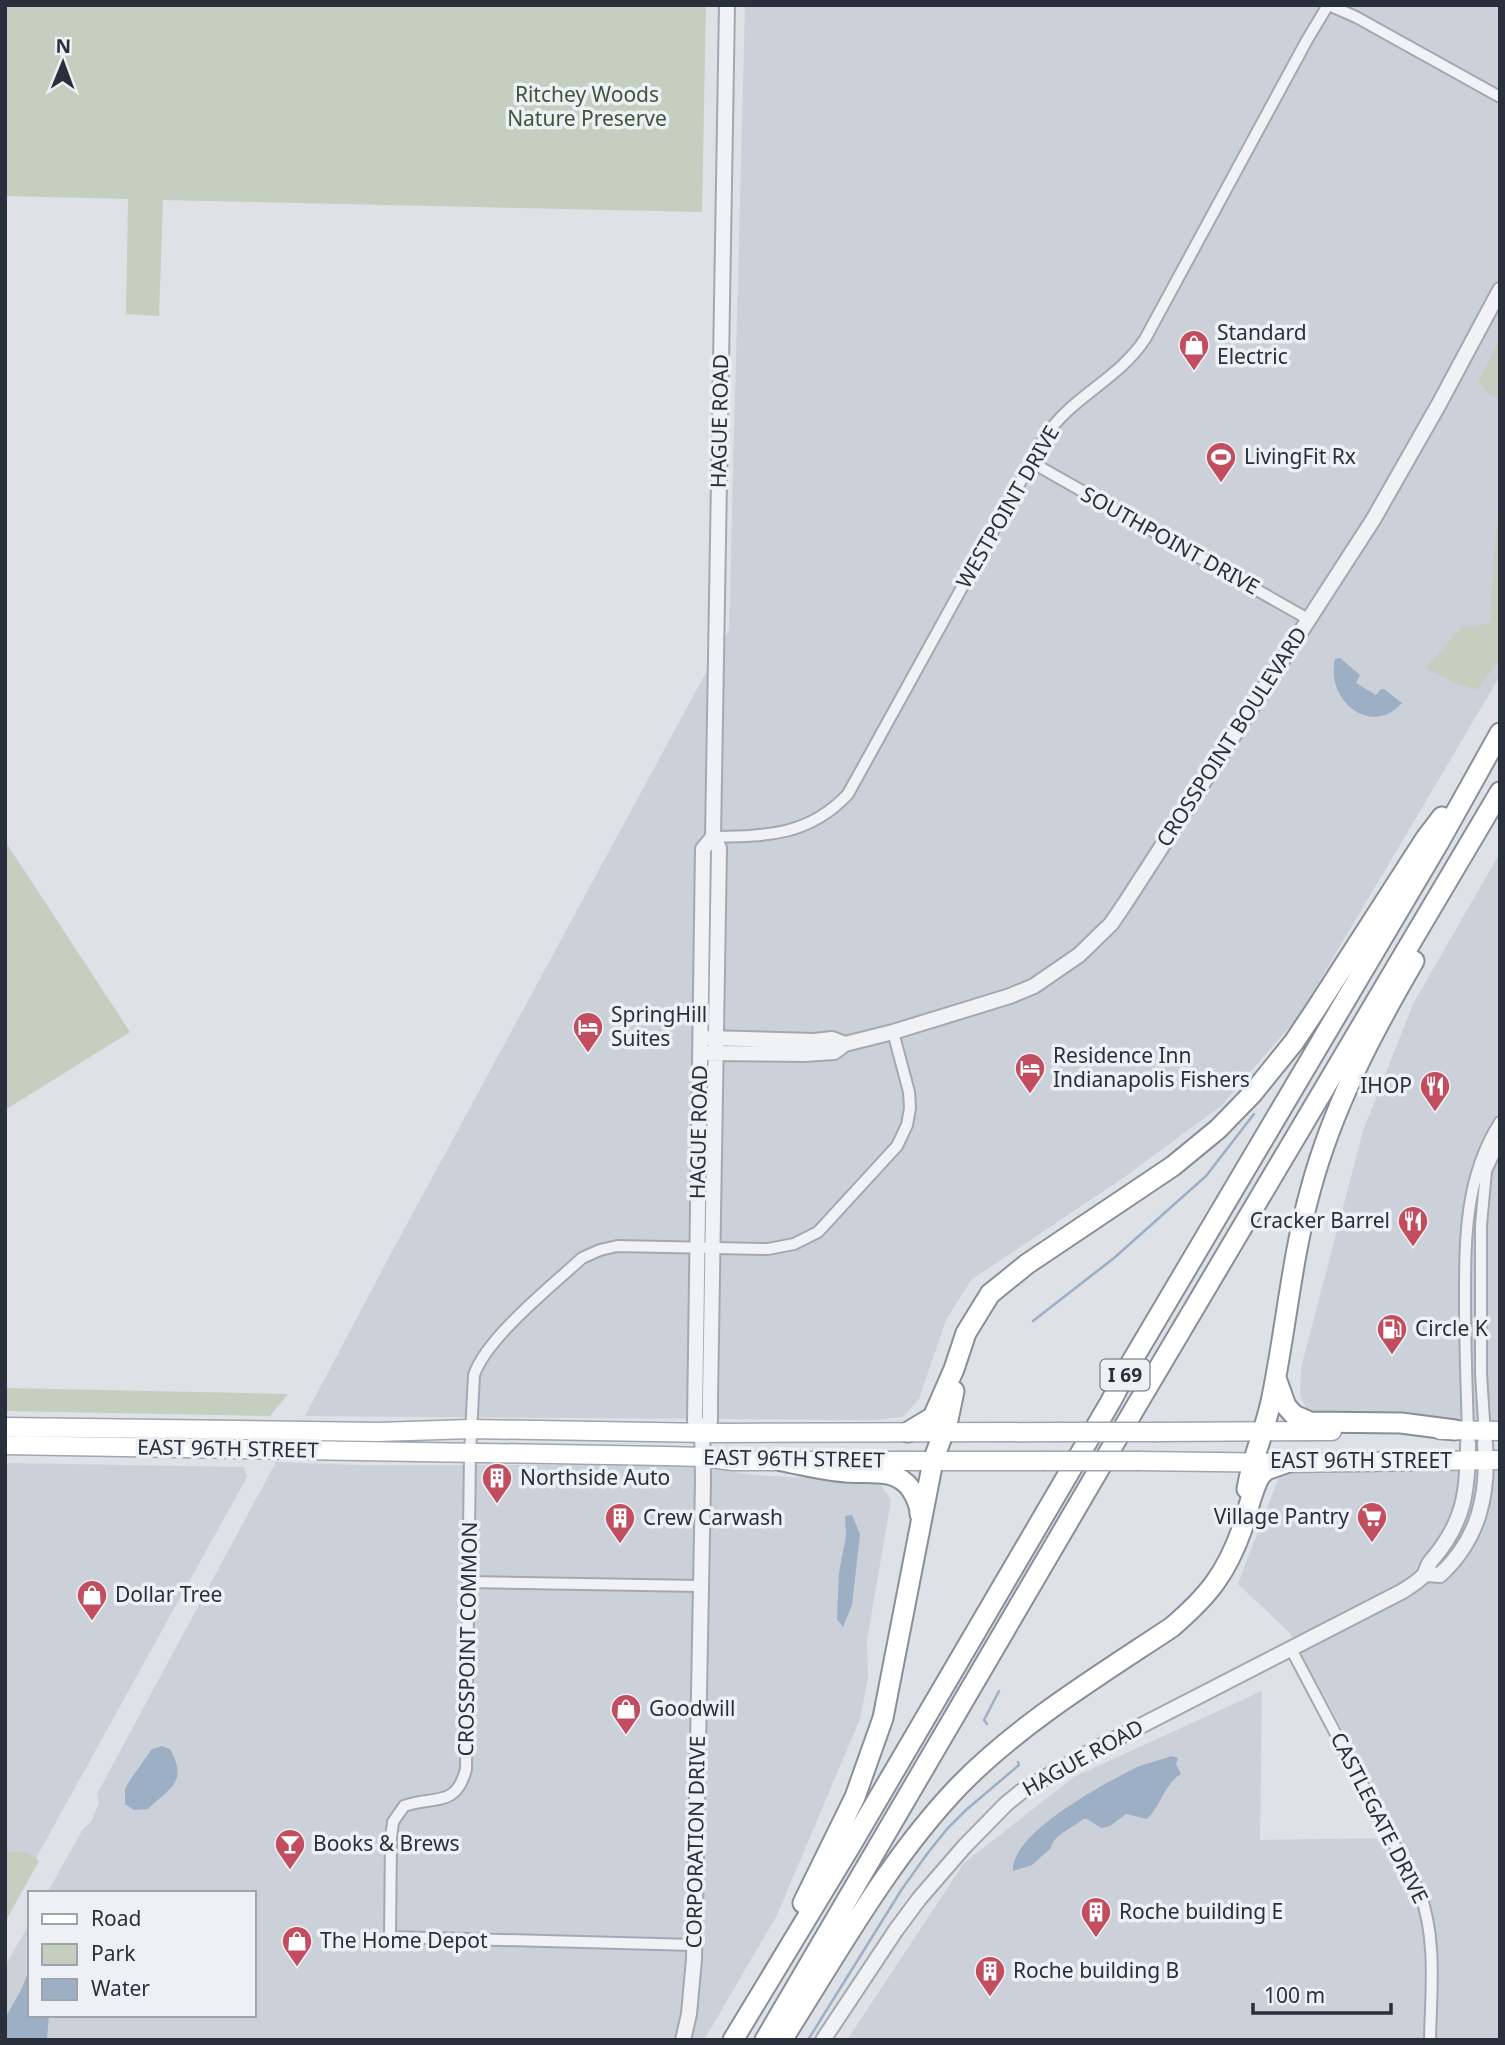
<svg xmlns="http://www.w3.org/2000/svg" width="1505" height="2045" viewBox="0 0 1505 2045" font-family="'Noto Sans',sans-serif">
<rect width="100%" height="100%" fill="#dee1e6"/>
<path fill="#ccd0d8" d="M 745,5 L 1500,5 L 1500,676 L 1298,1017 L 1221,1106 L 1126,1176 L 971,1280 L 946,1320 L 919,1399 L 903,1417 L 874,1420 L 305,1416 L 388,1259 L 729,630 Z
M 1500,853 L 1500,1424 L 1430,1418 L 1308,1413 L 1300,1395 L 1301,1368 L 1363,1131 L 1413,1004 Z
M 276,1462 L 356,1465 L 687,1465 L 755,1475 L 878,1482 L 891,1500 L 867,1640 L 868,1678 L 860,1719 L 777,1915 L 704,2040 L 5,2040 L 5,1966 L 30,1923 L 30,2015 L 254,2015 L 254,1893 L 47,1893 L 83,1829 L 91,1822 L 99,1803 L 97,1794 Z
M 5,1463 L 244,1467 L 247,1477 L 36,1858 L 17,1851 L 5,1851 Z
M 1500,1470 L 1500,2040 L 847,2040 L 964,1863 L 1074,1777 L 1262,1691 L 1260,1840 L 1402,1838 L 1290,1633 L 1238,1584 L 1279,1477 L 1300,1471 Z"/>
<path fill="#c4cfc0" d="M 5,5 L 706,5 L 702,212 L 163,200 L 159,316 L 126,314 L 128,199 L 5,196 Z
M 1500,338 L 1500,399 L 1488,393 L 1478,382 Z
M 1500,508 L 1500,659 L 1477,690 L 1457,684 L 1425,668 L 1463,626 L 1474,627 L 1490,622 L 1495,541 Z
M 5,841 L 130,1032 L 5,1110 Z
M 5,1388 L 288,1394 L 270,1416 L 5,1411 Z
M 5,1851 C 17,1851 31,1852 39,1861 L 5,1922 Z"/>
<path fill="#9cafc4" d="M 1340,658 L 1360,675 L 1356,683 L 1376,695 L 1381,689 L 1384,689 L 1402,703 C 1371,738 1325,700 1335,659 Z
M 852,1515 L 860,1534 L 852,1605 L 843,1627 L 837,1619 L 839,1573 L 846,1536 L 845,1516 Z
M 162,1746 L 170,1749 C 188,1782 171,1787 148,1809 L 134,1810 L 125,1804 L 125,1789 L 130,1780 L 152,1749 Z
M 1171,1756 L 1178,1758 L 1176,1764 L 1181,1774 C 1164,1784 1161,1806 1147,1819 L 1126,1814 L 1110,1826 L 1101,1828 L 1087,1819 L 1083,1819 C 1073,1828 1053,1835 1051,1848 L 1032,1865 L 1013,1871 C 1010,1833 1106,1783 1135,1768 C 1146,1763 1159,1761 1171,1756 Z
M 30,1968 L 30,2015 L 49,2015 L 47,2040 L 5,2040 L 5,2018 L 21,1990 Z"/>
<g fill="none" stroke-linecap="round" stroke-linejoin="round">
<path stroke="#9cafc4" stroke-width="2.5" d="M 1033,1321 L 1114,1258 L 1206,1176 L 1254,1114
M 987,1724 L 984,1720 L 999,1691
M 808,2040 L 902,1889 L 927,1854 L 947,1829 L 966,1810 L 1019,1765 L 1018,1762"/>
<g stroke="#a4a8b0" stroke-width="14">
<path id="minor" d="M 1329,5 L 1356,17 L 1500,97
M 1031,462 L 1308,619
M 713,837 C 766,836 809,836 848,794 L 1045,437 C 1072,396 1118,380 1145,339 L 1307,40 L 1328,5
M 1468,1435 C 1467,1392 1465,1349 1465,1305 C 1465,1242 1464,1178 1500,1122
M 1485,1436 L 1481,1374 L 1481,1225 L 1486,1171 L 1500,1141
M 469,1582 L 701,1586
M 1291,1649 L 1420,1893 C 1437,1940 1431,1991 1430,2040
M 694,1945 L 390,1937 L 391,1838 L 393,1822 L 404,1806 C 433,1795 456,1809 466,1769 L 470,1453 L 474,1375 C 487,1337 552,1286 582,1258 L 600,1250 L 617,1246 L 768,1249 L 794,1244 L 818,1232 L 897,1146 L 907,1125 L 910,1108 L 909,1092 L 893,1032"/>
</g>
<g stroke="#a4a8b0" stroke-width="18">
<path id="tertiary" d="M 707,1038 L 814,1041 L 832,1039 L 845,1044
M 708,1053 L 804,1054 L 834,1052 L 845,1044 L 893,1032 L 1010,996 L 1034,986 L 1079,955 L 1111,924 L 1124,905 L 1373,520 L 1439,404 L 1500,290
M 702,1428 L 710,1421 L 710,1399 L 719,848 L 713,837 L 727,5
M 1425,1574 L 1440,1575 C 1479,1539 1489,1494 1485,1443
M 683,2040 L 689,2014 L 694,1959 L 703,1480 L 702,1428 L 695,1421 L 703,849 L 713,837
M 823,2040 L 896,1930 L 919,1899 L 964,1847 L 1006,1804 L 1022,1791 L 1086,1754 L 1401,1592 C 1409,1587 1418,1582 1424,1575 C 1427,1571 1427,1565 1431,1561 C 1464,1523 1468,1492 1468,1443"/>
</g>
<g stroke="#9ea6b1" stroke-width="21">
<path id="primary" d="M 5,1427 L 378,1432 L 471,1429 L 710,1433 L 1060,1432
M 1440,1430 L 1500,1431
M 1155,1432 L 1332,1431
M 5,1445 L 666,1456 L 703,1457 L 733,1461 L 1042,1461
M 1138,1461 L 1286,1463 L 1500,1460"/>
</g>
<g stroke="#878f9b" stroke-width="23">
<path id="motorway" d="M 1276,1378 L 1286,1406 L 1294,1415 L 1310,1422 L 1401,1423 L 1455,1430
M 908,1432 L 933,1417 L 954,1369 L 966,1333 L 990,1294 L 1027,1264 L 1173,1166 L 1218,1129 L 1252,1094 L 1294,1042 L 1316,1009 L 1426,838 L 1442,817
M 782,1461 C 803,1465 825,1471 846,1472 C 870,1474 895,1467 911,1489 C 916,1497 920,1505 920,1514
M 1247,1489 C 1252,1458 1266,1428 1272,1397 C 1286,1328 1292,1256 1311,1188 C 1333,1107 1372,1033 1414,961
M 803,1903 L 855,1797 L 883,1718 L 933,1461 L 948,1420 L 954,1391
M 733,2040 L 851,1845 L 1111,1401 L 1132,1361 L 1438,844 L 1500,733
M 765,2040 L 1112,1447 L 1500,792
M 782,2040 C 837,1954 888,1860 959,1786 C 1019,1724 1100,1675 1172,1627 C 1208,1596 1226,1574 1242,1529 C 1248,1512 1251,1492 1260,1476 L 1266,1470 L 1286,1463"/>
</g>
<use href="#minor" stroke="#f0f2f5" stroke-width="10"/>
<use href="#tertiary" stroke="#f0f2f5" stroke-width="14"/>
<use href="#primary" stroke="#fff" stroke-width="18"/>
<use href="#motorway" stroke="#fff" stroke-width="19"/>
<g stroke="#9ea6b1" stroke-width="21" stroke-linecap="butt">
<path id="primary-bridge" d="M 1060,1432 L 1155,1432
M 1042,1461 L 1138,1461"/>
</g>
<use href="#primary-bridge" stroke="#fff" stroke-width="18"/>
</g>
<defs>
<g id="shop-pin" transform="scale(1.575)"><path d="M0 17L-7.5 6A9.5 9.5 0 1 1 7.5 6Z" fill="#c24d5f" stroke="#edf0f4"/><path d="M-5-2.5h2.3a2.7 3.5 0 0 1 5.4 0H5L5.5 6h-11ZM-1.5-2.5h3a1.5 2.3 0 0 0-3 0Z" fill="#fff"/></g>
<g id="stadium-pin" transform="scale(1.575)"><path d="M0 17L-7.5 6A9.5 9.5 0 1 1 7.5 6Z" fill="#c24d5f" stroke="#edf0f4"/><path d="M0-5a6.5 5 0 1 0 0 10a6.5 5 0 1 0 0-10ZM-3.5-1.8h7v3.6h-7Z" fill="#fff"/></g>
<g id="hotel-pin" transform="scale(1.575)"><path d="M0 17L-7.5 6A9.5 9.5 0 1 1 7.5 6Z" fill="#c24d5f" stroke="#edf0f4"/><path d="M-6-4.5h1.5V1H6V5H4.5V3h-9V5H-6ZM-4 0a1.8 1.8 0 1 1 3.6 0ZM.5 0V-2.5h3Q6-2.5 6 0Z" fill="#fff"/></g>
<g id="restaurant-pin" transform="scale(1.575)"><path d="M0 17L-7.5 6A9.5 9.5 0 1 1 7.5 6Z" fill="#c24d5f" stroke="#edf0f4"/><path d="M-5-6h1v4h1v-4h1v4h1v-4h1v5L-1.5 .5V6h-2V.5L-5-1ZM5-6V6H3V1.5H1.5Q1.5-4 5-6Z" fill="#fff"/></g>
<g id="fuel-pin" transform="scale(1.575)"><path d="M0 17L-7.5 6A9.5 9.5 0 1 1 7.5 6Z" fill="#c24d5f" stroke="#edf0f4"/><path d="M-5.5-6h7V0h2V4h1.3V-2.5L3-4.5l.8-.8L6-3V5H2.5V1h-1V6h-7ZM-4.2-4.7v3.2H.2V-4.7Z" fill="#fff"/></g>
<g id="building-pin" transform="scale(1.575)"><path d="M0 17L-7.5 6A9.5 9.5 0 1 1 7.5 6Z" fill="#c24d5f" stroke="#edf0f4"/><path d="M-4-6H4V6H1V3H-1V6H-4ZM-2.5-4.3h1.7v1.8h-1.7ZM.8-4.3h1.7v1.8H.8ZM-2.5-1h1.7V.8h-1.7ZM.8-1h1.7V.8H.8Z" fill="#fff"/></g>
<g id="supermarket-pin" transform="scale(1.575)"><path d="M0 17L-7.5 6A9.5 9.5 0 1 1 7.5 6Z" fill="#c24d5f" stroke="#edf0f4"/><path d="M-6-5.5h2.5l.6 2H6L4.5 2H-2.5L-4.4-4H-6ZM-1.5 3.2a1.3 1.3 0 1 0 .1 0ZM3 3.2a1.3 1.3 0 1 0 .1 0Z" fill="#fff"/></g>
<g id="bar-pin" transform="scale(1.575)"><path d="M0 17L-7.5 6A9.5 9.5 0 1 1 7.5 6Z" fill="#c24d5f" stroke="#edf0f4"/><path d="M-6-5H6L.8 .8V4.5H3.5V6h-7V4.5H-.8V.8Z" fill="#fff"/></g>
</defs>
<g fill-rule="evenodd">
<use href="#shop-pin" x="1194" y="345"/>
<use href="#stadium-pin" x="1221" y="457"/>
<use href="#hotel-pin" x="588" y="1027"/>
<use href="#hotel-pin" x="1030" y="1068"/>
<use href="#restaurant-pin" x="1435" y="1086"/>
<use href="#restaurant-pin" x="1413" y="1221"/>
<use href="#fuel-pin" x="1392" y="1329"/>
<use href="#building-pin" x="497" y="1478"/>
<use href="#supermarket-pin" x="1372" y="1517"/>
<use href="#building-pin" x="620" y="1518"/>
<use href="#shop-pin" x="92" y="1595"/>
<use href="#shop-pin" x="626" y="1709"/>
<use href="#bar-pin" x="290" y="1844"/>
<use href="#building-pin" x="1096" y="1912"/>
<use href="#shop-pin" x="297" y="1941"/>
<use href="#building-pin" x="990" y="1971"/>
</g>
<g text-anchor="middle" stroke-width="7" stroke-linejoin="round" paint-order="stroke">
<rect fill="#edf0f4" stroke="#646a73" stroke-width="2" x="1100.5" y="1359.5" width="49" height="31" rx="5"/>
<g font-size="19" font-weight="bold" fill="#29303c">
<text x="1125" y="1382">I 69</text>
</g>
<g font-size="21" fill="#3d5637" stroke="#edf0f4">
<text x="587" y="102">Ritchey Woods<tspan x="587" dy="24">Nature Preserve</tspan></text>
</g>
<g font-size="21" fill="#29303c" stroke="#edf0f4" text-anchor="start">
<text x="1217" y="340">Standard<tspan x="1217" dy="24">Electric</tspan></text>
<text x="1244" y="464">LivingFit Rx</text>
<text x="611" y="1022">SpringHill<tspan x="611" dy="24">Suites</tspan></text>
<text x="1053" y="1063">Residence Inn<tspan x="1053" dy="24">Indianapolis Fishers</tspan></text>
<text x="1412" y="1093" text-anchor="end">IHOP</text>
<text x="1390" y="1228" text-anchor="end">Cracker Barrel</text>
<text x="1415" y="1336">Circle K</text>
<text x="520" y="1485">Northside Auto</text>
<text x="1349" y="1524" text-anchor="end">Village Pantry</text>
<text x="643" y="1525">Crew Carwash</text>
<text x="115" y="1602">Dollar Tree</text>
<text x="649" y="1716">Goodwill</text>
<text x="313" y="1851">Books &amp; Brews</text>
<text x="1119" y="1919">Roche building E</text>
<text x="320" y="1948">The Home Depot</text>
<text x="1013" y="1978">Roche building B</text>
</g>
<g font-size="21" fill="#29303c" stroke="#edf0f4">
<text transform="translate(720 421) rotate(-89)" y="7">HAGUE ROAD</text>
<text transform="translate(1008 507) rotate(-60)" y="7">WESTPOINT DRIVE</text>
<text transform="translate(1170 541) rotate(29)" y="7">SOUTHPOINT DRIVE</text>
<text transform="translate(1232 737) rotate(-57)" y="7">CROSSPOINT BOULEVARD</text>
<text transform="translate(699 1132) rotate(-89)" y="7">HAGUE ROAD</text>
<text transform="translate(228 1449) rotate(1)" y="7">EAST 96TH STREET</text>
<text transform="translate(794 1459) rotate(1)" y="7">EAST 96TH STREET</text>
<text x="1361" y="1468">EAST 96TH STREET</text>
<text transform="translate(468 1639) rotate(-89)" y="7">CROSSPOINT COMMON</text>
<text transform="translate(1083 1758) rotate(-29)" y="7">HAGUE ROAD</text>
<text transform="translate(1379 1818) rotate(63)" y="7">CASTLEGATE DRIVE</text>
<text transform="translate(696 1842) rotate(-89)" y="7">CORPORATION DRIVE</text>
</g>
</g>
<rect width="1505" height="2045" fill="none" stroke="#29303c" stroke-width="14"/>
<rect x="28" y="1891" width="228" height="126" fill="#edf0f4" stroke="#9fa3aa" stroke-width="2"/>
<rect x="42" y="1914" width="35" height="10" fill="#ffffff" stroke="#9fa3aa" stroke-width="2"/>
<text x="91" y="1926" font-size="21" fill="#29303c">Road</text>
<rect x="42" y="1944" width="35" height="21" fill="#c4cfc0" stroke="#9fa3aa" stroke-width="2"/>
<text x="91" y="1961" font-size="21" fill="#29303c">Park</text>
<rect x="42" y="1979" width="35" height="21" fill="#9cafc4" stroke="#9fa3aa" stroke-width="2"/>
<text x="91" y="1996" font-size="21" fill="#29303c">Water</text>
<g transform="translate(63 63) rotate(1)" stroke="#edf0f4" stroke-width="5" paint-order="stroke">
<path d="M0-5L12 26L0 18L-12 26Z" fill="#29303c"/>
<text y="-10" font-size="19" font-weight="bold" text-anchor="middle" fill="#29303c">N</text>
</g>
<path d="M1253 2003v10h138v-10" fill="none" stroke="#29303c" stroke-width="3.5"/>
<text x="1264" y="2003" font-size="21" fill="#29303c" stroke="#edf0f4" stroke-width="5" paint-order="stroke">100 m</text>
</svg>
